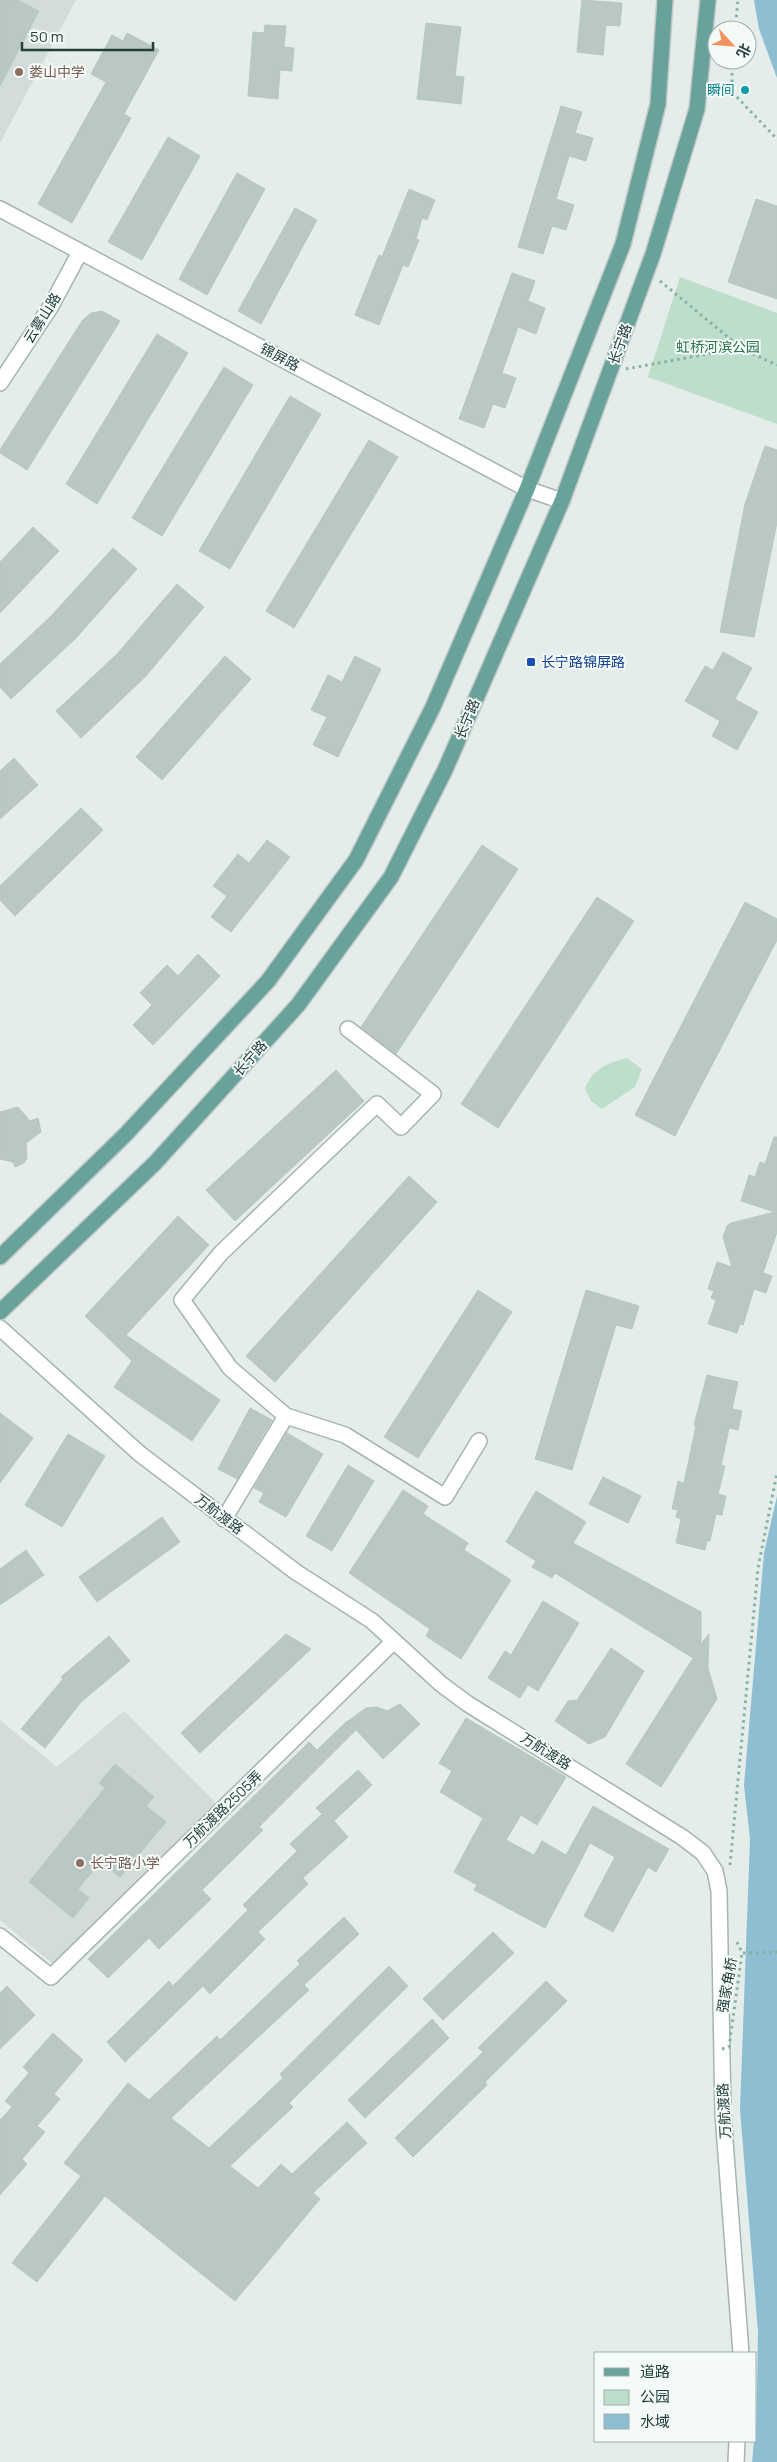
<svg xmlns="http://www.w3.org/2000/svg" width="777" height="2462" viewBox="0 0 777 2462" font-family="Manrope,'Noto Sans SC',sans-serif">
<rect width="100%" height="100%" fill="#e4edea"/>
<path fill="#d2ddd9" d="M 0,0 L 76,0 L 0,143 Z
M 124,1711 L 219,1806 L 54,1965 L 0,1920 L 0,1720 L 57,1767 Z"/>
<path fill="#bddeca" d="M 680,277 L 777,313 L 777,424 L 648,377 Z
M 627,1058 L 642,1069 L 635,1087 L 602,1109 L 591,1101 L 585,1088 C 594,1068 607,1063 627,1058 Z"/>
<path fill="#8dbed1" d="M 754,0 L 777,0 L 777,78 L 759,29 Z
M 777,1496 L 777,2462 L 752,2462 L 754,2441 L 756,2441 L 758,2332 L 740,2109 L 750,1839 L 744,1785 L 764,1553 Z"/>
<path fill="#b9c8c3" stroke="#b6c7c2" d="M 0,0 L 17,0 L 39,11 L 0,86 Z
M 582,0 L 622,3 L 620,26 L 606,25 L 603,55 L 577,52 Z
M 426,23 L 461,27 L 455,76 L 464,77 L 461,104 L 417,99 Z
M 265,25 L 286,26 L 284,47 L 294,48 L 292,71 L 280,70 L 278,99 L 248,96 L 253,32 L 264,33 Z
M 127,33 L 159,50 L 124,114 L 131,118 L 72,223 L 38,204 L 106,82 L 91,74 L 112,35 L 123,41 Z
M 561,106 L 582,112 L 575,133 L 593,138 L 586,161 L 569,156 L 556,199 L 574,205 L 566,230 L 552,226 L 543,254 L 518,247 Z
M 168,137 L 200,156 L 142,260 L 108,242 Z
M 237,173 L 265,189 L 207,295 L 179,279 Z
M 409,189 L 435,200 L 427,220 L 422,218 L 416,239 L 419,240 L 408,267 L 403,265 L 379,325 L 355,315 L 379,255 L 382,257 Z
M 756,199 L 777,206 L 777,299 L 728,282 Z
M 295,208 L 317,220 L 261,324 L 238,311 Z
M 512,273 L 535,281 L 528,301 L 545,308 L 536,334 L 518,327 L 502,373 L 516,378 L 505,408 L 493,404 L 484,428 L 459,419 Z
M 102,311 L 120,321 L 27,470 L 0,453 L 0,450 L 82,321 L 91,313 Z
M 157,334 L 188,353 L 97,504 L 66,484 Z
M 224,367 L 253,385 L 162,536 L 132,518 Z
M 290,396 L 321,414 L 230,569 L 199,551 Z
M 369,440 L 398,457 L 294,628 L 266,611 Z
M 765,446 L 777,450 L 777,522 L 754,637 L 720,632 L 745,504 Z
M 33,527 L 59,551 L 0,613 L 0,562 Z
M 113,548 L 137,569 L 76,638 L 11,699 L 0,687 L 0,664 L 52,615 Z
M 177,584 L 204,607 L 145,677 L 81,738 L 56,711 L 117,654 Z
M 723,652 L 752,668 L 735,699 L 758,712 L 737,750 L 712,736 L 720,721 L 685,701 L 705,666 L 713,670 Z
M 225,656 L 251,679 L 162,780 L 136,757 Z
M 355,656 L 381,669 L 338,757 L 313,745 L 327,717 L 311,710 L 328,675 L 342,682 Z
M 14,758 L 38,785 L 0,819 L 0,771 Z
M 81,808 L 103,830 L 15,916 L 0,900 L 0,886 Z
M 267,840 L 290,857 L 231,932 L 211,917 L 227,896 L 213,886 L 238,854 L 249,863 Z
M 482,845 L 518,869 L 396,1054 L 361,1027 Z
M 597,897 L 634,921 L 498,1128 L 461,1104 Z
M 745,902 L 777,919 L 777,940 L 675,1136 L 635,1115 Z
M 198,954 L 220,976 L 153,1045 L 133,1025 L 152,1005 L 140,993 L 167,965 L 178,976 Z
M 336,1070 L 364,1101 L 235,1221 L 206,1190 Z
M 18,1107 L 30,1121 L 38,1118 L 41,1132 L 26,1143 L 27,1158 L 24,1163 L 15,1167 L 13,1162 L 0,1159 L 0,1112 Z
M 774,1137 L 777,1137 L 777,1232 L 763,1273 L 772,1276 L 766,1293 L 754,1289 L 743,1325 L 740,1324 L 737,1333 L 708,1324 L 716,1300 L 711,1298 L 714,1291 L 708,1289 L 717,1262 L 732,1267 L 723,1237 L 727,1226 L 731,1223 L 775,1212 L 741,1201 L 749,1175 L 755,1177 L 760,1162 L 765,1164 Z
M 409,1176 L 437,1202 L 275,1382 L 246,1356 Z
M 178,1216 L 209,1245 L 126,1335 L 220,1400 L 192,1441 L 114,1387 L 132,1361 L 85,1316 Z
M 478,1290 L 512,1312 L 418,1458 L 384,1437 Z
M 586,1290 L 639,1306 L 632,1329 L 616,1325 L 572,1470 L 535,1459 Z
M 707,1375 L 738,1382 L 732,1409 L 742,1411 L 738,1430 L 729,1428 L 721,1466 L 725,1466 L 718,1494 L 726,1496 L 722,1515 L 716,1514 L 710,1541 L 707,1541 L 705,1550 L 676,1543 L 681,1519 L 676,1517 L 678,1510 L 672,1509 L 678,1481 L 684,1483 L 696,1426 L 694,1425 Z
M 250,1408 L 272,1420 L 237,1479 L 218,1469 Z
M 0,1413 L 33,1438 L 0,1483 Z
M 287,1433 L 323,1454 L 286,1517 L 259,1502 L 264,1493 L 254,1488 Z
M 68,1434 L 105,1456 L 62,1527 L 25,1505 Z
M 348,1465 L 374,1481 L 332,1551 L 306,1536 Z
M 603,1477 L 641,1496 L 628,1523 L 589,1504 Z
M 403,1490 L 428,1506 L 423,1514 L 468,1543 L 464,1550 L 511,1580 L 461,1659 L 426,1636 L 430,1629 L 349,1573 Z
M 536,1491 L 586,1522 L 573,1543 L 701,1612 L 701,1644 L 709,1634 L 708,1668 L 717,1699 L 661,1787 L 626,1764 L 693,1658 L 555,1573 L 552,1578 L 532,1567 L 536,1561 L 506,1542 Z
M 162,1517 L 180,1542 L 97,1602 L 79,1577 Z
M 26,1550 L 44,1575 L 0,1605 L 0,1569 Z
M 543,1601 L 579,1623 L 538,1691 L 528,1685 L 520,1698 L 488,1678 L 505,1651 L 511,1655 Z
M 286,1634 L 311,1649 L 200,1753 L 181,1733 Z
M 109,1636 L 130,1661 L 81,1702 L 45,1748 L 21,1729 L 63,1679 L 61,1677 Z
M 611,1648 L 644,1671 L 605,1737 L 589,1744 L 555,1721 L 568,1701 L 577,1700 Z
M 400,1704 L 420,1724 L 383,1759 L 348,1721 L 366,1708 L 377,1707 L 387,1711 Z
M 466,1718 L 566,1777 L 537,1825 L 521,1815 L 506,1840 L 534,1855 L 542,1841 L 566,1855 L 593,1806 L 669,1849 L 656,1872 L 648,1867 L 613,1932 L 584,1916 L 615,1857 L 590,1843 L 545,1928 L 474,1890 L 477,1885 L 454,1872 L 483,1818 L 440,1792 L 452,1771 L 439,1763 Z
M 347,1721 L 356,1730 L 259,1827 L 263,1830 L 202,1890 L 211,1899 L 159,1949 L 149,1938 L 108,1978 L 88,1959 L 309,1742 L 317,1750 Z
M 115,1764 L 154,1797 L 146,1806 L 166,1822 L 120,1877 L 101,1861 L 78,1889 L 89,1898 L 73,1918 L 29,1882 L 105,1788 L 99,1783 Z
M 358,1770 L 372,1785 L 334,1821 L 348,1837 L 303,1878 L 308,1884 L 258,1932 L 265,1939 L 210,1994 L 203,1986 L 125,2062 L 107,2042 L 169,1981 L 173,1986 L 248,1910 L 243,1905 L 297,1851 L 290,1844 L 322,1814 L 316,1808 Z
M 344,1917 L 359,1934 L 304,1985 L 309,1990 L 171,2118 L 209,2148 L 283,2078 L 280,2074 L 389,1966 L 408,1986 L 289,2103 L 293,2107 L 230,2166 L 258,2188 L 281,2164 L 292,2174 L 347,2122 L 367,2143 L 313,2193 L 320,2199 L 235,2301 L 105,2196 L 37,2282 L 12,2263 L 81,2176 L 64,2163 L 128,2083 L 149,2100 L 217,2036 L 220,2040 L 300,1964 L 297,1961 Z
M 493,1932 L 514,1953 L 443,2020 L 423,1999 Z
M 546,1981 L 567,2001 L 485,2082 L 487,2085 L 413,2157 L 395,2138 L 483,2052 L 478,2048 Z
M 7,1986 L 35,2015 L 0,2049 L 0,1993 Z
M 432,2019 L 449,2038 L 365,2118 L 348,2100 Z
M 53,2033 L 83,2060 L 54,2094 L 60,2099 L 37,2126 L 45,2132 L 22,2159 L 27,2164 L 0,2195 L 0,2120 L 12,2107 L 5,2101 L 29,2073 L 23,2067 Z"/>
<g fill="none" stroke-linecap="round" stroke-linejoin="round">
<g stroke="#a6b5b2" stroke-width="18">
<path id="minor" d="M 0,209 L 527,489 L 562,501
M 0,383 L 51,306 L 80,252
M 348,1029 L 433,1094 L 401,1127 L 377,1104 L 221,1253 L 182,1300 L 230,1368 L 286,1416 L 345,1435 L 445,1497 L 479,1441
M 0,1328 L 140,1454 L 296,1572 L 372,1621 L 441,1684 L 468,1704 L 682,1837 L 703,1853 L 715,1871 L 719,1891 L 723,2114 L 741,2353
M 224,1519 L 286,1416
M 0,1936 L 51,1977 L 394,1641
M 736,2462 L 737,2441"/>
</g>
<g stroke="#c1c9c8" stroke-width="18">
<path id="major" d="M 0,1257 L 126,1134 L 268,981 L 356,860 L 433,707 L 527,489 L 623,244 L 658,104 L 665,0
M 0,1312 L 155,1163 L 298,1005 L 391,877 L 445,770 L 562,501 L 653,254 L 697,109 L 708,0"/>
</g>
<path stroke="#85b0a8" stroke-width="3" stroke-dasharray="2.5 4" stroke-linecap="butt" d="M 735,30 L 738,0
M 732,60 L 732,92 L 777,139
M 660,281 L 740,347
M 626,369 L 740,348 L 777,365
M 730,1865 L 758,1568 L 777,1473
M 737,1942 L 742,1953 L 777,1952"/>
<use href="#minor" stroke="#fff" stroke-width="15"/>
<use href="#major" stroke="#69a29a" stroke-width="15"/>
<path stroke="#85b0a8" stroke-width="3" stroke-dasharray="2.5 4" stroke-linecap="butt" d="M 722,2049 L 729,2047 L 742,1953"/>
</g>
<g fill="#8d6e63" stroke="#f4faf8" stroke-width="2">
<circle cx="19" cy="72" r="5"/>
<circle cx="80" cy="1863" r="5"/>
</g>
<circle fill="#0f9aa8" stroke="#f4faf8" stroke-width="2" cx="745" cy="90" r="5"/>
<rect fill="#1a4fb4" stroke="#f4faf8" stroke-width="2" x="526" y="657" width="10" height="10" rx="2.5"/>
<g text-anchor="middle" stroke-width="4" stroke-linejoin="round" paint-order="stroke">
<g font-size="14" fill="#785e54" stroke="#f4faf8" text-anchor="start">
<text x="29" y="77">娄山中学</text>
<text x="90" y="1868">长宁路小学</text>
</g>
<g font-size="14" fill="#0d838f" stroke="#f4faf8" text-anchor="end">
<text x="735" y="95">瞬间</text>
</g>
<g font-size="14" fill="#233f3b" stroke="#f4faf8">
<text transform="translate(42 318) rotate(-58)" y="5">云雾山路</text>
<text transform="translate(620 344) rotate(-70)" y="5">长宁路</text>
<text transform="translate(280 357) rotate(28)" y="5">锦屏路</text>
<text transform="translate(467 719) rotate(-67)" y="5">长宁路</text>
<text transform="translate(250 1058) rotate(-48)" y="5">长宁路</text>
<text transform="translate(219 1514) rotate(37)" y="5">万航渡路</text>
<text transform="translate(546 1751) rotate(32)" y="5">万航渡路</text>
<text transform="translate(223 1809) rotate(-44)" y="5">万航渡路2505弄</text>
<text transform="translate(727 1985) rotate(-80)" y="5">强家角桥</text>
<text transform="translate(724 2111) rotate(-93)" y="5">万航渡路</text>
</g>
<g font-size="14" fill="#2e7552" stroke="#f4faf8">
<text x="718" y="352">虹桥河滨公园</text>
</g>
<g font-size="14" fill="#164399" stroke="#f4faf8" text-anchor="start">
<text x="541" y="667">长宁路锦屏路</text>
</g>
</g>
<rect x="594" y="2352" width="162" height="90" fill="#f4faf8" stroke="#a0afac"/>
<rect x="604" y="2368" width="25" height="8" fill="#69a29a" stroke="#a0afac"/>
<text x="640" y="2377" font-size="15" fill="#233f3b">道路</text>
<rect x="604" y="2390" width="25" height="15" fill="#bddeca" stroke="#a0afac"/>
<text x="640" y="2402" font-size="15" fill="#233f3b">公园</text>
<rect x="604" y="2414" width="25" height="15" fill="#8dbed1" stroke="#a0afac"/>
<text x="640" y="2427" font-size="15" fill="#233f3b">水域</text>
<g transform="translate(732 45) rotate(116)"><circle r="24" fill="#f4faf8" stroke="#a0afac"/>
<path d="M0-4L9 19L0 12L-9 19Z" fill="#f0945f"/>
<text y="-8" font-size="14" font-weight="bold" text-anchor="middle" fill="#233f3b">北</text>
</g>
<path d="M22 42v8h131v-8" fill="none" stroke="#233f3b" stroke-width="2.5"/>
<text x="30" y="42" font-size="15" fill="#233f3b" stroke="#f4faf8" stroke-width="4" paint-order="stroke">50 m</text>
</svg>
